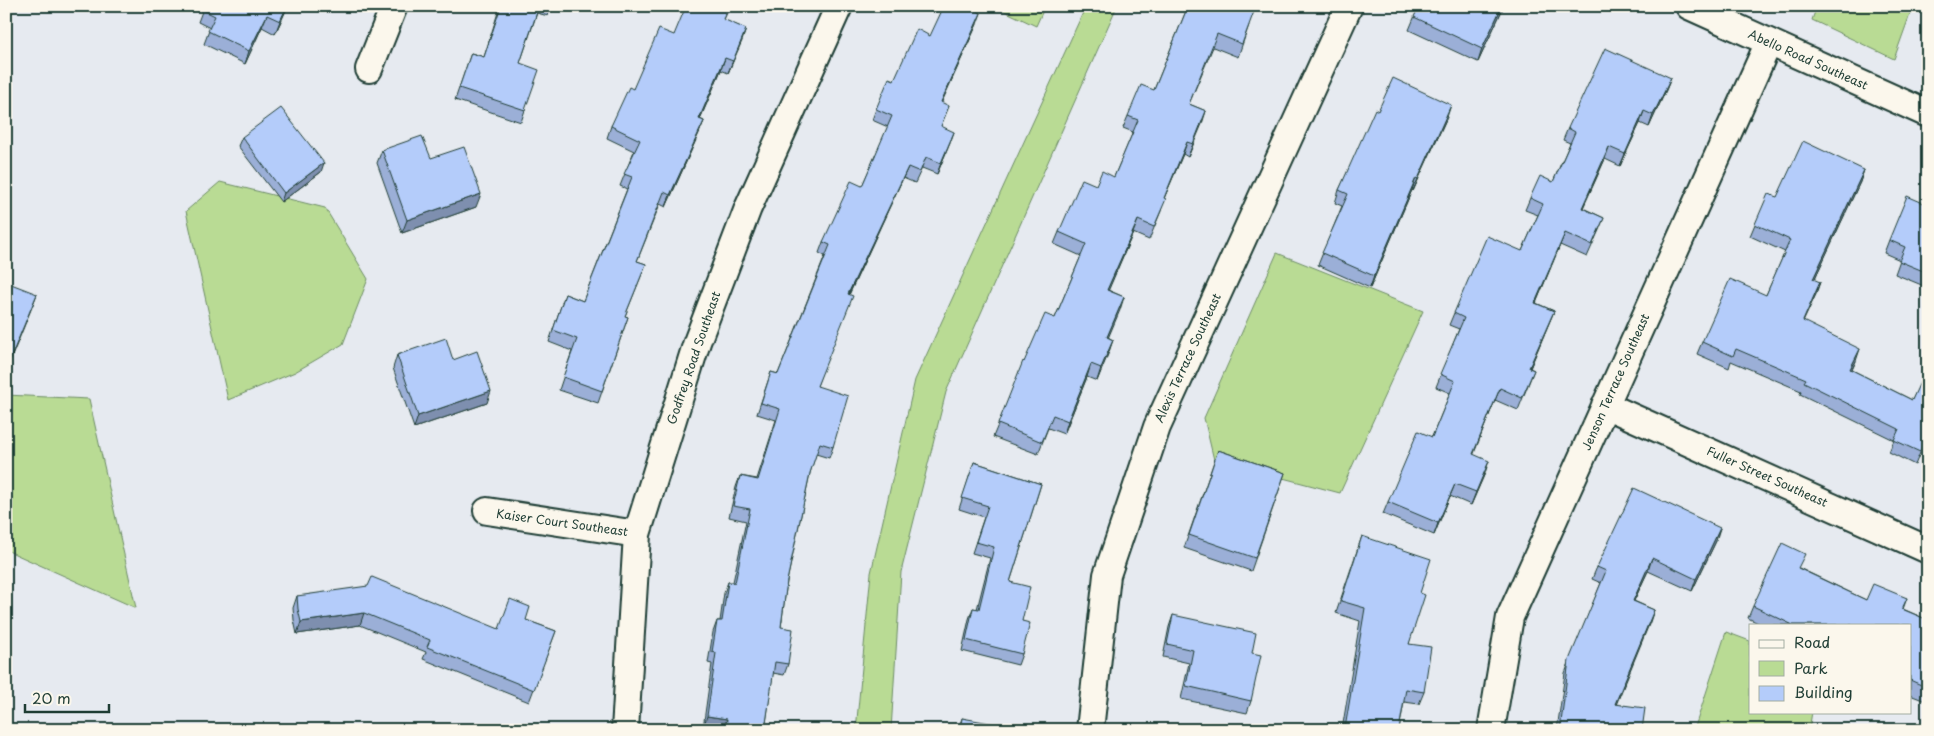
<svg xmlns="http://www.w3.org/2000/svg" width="1934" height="736" viewBox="0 0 1934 736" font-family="'Playpen Sans',sans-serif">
<rect width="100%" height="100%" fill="#e6eaf0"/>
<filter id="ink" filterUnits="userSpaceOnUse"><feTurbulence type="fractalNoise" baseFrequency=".02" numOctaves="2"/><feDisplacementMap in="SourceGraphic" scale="10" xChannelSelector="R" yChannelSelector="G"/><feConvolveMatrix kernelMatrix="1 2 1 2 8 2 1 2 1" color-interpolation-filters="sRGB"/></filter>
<g filter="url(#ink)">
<path fill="#b9db94" stroke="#6c8c64" d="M 994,6 L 1045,6 L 1036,26 Z
M 1086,6 L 1117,6 L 946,392 L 901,572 L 891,730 L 856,730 L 871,573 L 915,380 Z
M 1817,6 L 1913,6 L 1894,59 L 1812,20 Z
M 220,182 L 325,208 L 368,279 L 343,344 L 295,372 L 228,400 L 186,211 Z
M 1277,253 L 1423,311 L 1340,493 L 1214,460 L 1204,418 Z
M 6,395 L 89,399 L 136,608 L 6,550 Z
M 1726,632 L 1750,641 L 1750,712 L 1812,712 L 1809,730 L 1694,730 Z"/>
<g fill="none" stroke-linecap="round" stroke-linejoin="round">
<g stroke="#1f3d34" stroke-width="30">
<path id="street" d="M 1689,6 L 1928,114
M 369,69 L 394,6
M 1605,405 L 1928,550
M 487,511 L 637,534
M 625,730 L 637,534 L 697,342 L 748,208 L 839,6
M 1090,730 L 1107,575 L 1157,427 L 1349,6
M 1491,730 L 1510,617 L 1769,42"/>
</g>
<use href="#street" stroke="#fbf7ec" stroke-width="26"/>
</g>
<path fill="#9bafd7" stroke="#1f3d34" d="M 204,6 L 288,6 L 275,34 L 262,27 L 245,64 L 204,44 L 210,28 L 198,22 Z
M 500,6 L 551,6 L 548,16 L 537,13 L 520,63 L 525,110 L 521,122 L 455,100 L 471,53 L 484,57 Z
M 1188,6 L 1249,25 L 1238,57 L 1213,47 L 1189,104 L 1206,111 L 1188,157 L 1183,154 L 1164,198 L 1161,211 L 1149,240 L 1133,233 L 1108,290 L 1124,297 L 1108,337 L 1113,340 L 1097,381 L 1087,377 L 1064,434 L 1048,428 L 1038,454 L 993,437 L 1024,362 L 1055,318 L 1081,256 L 1054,244 L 1059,232 L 1096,185 L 1114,177 L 1133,132 L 1123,128 L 1128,116 L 1154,90 Z
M 1419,6 L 1504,6 L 1478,62 L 1409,30 Z
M 724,20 L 746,29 L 728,73 L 721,70 L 700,119 L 704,121 L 699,133 L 666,207 L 660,204 L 637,261 L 646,264 L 625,316 L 628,317 L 598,403 L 559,390 L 572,351 L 549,342 L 565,294 L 583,301 L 627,189 L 620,186 L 634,151 L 607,138 L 611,126 L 633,89 L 674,35 Z
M 977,24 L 941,103 L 949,106 L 941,126 L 950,143 L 937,174 L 922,168 L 915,183 L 903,178 L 849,295 L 817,386 L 833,447 L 829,458 L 816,454 L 810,473 L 787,581 L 781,627 L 788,664 L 784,675 L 773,673 L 765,730 L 718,730 L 703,728 L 712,664 L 708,663 L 713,632 L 717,621 L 720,621 L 724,593 L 728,582 L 733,582 L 746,521 L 729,517 L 736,487 L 740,476 L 757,479 L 776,420 L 757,414 L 771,372 L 778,374 L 825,256 L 819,253 L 823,242 L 862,186 L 888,127 L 872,120 L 876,109 L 894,80 L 930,36 Z
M 1671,78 L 1666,90 L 1649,127 L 1640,123 L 1620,166 L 1605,159 L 1583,208 L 1604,218 L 1599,230 L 1587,257 L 1560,245 L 1536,303 L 1554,311 L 1530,368 L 1534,370 L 1518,410 L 1495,400 L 1473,454 L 1485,473 L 1471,505 L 1450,496 L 1434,535 L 1383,514 L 1388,502 L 1432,437 L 1450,393 L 1436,387 L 1459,329 L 1449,325 L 1454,313 L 1522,251 L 1538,215 L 1525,210 L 1530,198 L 1553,182 L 1570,143 L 1563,140 L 1568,128 Z
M 1378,111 L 1447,117 L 1413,191 L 1412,190 L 1370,288 L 1318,265 L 1342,206 L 1335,203 L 1339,190 Z
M 242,137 L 321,172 L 281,202 L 238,146 Z
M 382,150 L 431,158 L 476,207 L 402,233 L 377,163 Z
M 1864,170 L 1860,182 L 1814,280 L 1816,294 L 1803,321 L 1856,361 L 1852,370 L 1912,400 L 1928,369 L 1928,457 L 1920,453 L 1915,465 L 1889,452 L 1894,440 L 1800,394 L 1801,391 L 1731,361 L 1729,368 L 1697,354 L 1702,342 L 1766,295 L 1785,252 L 1750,236 L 1755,224 L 1777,197 Z
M 1928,205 L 1928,277 L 1924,286 L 1895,274 L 1900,260 L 1884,253 L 1889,240 Z
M 397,355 L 453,360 L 487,403 L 414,428 L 393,368 Z
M 1218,450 L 1285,473 L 1251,571 L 1184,548 Z
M 974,462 L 1041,484 L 1010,582 L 1022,621 L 1022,654 L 1018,665 L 962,651 L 969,619 L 973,608 L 977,609 L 990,558 L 972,553 L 984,517 L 959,509 Z
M 1362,536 L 1420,593 L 1409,644 L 1424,692 L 1419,704 L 1404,702 L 1399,730 L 1342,730 L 1360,621 L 1336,613 Z
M 1716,541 L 1692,591 L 1648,571 L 1634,601 L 1654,610 L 1616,704 L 1642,730 L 1557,730 L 1565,673 L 1601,583 L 1592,579 L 1597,567 Z
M 1799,568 L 1866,600 L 1907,598 L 1903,609 L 1928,620 L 1928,702 L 1910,695 L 1910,625 L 1762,625 L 1748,618 L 1753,606 Z
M 297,596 L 499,629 L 526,620 L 556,631 L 529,702 L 423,659 L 426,652 L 360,625 L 297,634 L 294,620 L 293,608 Z
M 1173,615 L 1252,653 L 1251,701 L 1247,713 L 1181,699 L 1189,663 L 1163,657 L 1169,627 Z
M 962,718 L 1006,730 L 958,730 Z"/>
<path fill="#7e8faf" stroke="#1f3d34" d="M 287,6 L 288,6 L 275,34 L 280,21 Z
M 729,6 L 730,6 L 719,31 L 723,19 Z
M 1502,6 L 1504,6 L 1478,62 L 1482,49 Z
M 981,13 L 977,24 L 937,113 L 941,102 Z
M 267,15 L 262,27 L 245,64 L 249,51 Z
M 746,29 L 742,41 L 728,73 L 733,61 Z
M 725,58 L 721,70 L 695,131 L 699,119 Z
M 1671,78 L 1666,90 L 1649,127 L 1653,115 Z
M 1451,105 L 1447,117 L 1413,191 L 1418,179 Z
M 1206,111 L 1202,124 L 1188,157 L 1193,144 Z
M 1644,111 L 1640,123 L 1620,166 L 1625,154 Z
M 704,121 L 699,133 L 666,207 L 670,195 Z
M 954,132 L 950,143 L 937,174 L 941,163 Z
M 1187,142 L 1183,154 L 1159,210 L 1164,198 Z
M 1609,147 L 1605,159 L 1577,220 L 1582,208 Z
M 324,163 L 321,172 L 281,202 L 284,193 Z
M 908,167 L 903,178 L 844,305 L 848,294 Z
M 1864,170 L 1860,182 L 1809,291 L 1813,279 Z
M 1416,178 L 1412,190 L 1370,288 L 1374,276 Z
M 12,185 L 7,197 L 6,199 L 6,193 Z
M 481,194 L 476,207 L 402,233 L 407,220 Z
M 1138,220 L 1133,233 L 1103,303 L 1107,290 Z
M 1565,233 L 1560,245 L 1531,315 L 1535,303 Z
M 1820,282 L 1816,294 L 1798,333 L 1803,321 Z
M 37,294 L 32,307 L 6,371 L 6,369 Z
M 1124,297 L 1120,310 L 1103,350 L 1107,337 Z
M 1554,311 L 1549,323 L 1525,380 L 1529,368 Z
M 1113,340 L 1109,352 L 1097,381 L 1101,368 Z
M 1860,349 L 1856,361 L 1846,381 L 1850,369 Z
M 1091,364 L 1087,377 L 1064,434 L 1068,421 Z
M 1500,388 L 1495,400 L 1469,466 L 1473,454 Z
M 491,391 L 487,403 L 414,428 L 418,416 Z
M 1489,461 L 1485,473 L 1471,505 L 1476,492 Z
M 1455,484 L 1450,496 L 1434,535 L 1438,523 Z
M 1720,528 L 1716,541 L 1692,591 L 1696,579 Z
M 1652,558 L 1648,571 L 1628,613 L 1633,601 Z
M 1654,610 L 1650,622 L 1611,717 L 1615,704 Z
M 364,613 L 360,625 L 297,634 L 301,622 Z
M 707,716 L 727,719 L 723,730 L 703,728 Z"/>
<path fill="#b4ccfa" stroke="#1f3d34" d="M 204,6 L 287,6 L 280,21 L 267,15 L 249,51 L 208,31 L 215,16 L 203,10 Z
M 501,6 L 539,6 L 520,63 L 539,70 L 525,110 L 459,88 L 471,53 L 484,57 Z
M 686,6 L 729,6 L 723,19 L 746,29 L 733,61 L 725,58 L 699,119 L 704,121 L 670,195 L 664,192 L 637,261 L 646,264 L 625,316 L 628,317 L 602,391 L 563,377 L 577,339 L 553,330 L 565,294 L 583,301 L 632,177 L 624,174 L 640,140 L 611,126 L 629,87 L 633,89 L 659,29 L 674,35 Z
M 944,6 L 967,6 L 981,13 L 941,102 L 949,106 L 941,126 L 954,132 L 941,163 L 926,157 L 920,172 L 908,167 L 848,294 L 853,296 L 817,386 L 848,396 L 833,447 L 820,443 L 810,473 L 787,581 L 781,627 L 793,629 L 788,664 L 775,662 L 765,730 L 726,730 L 727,719 L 707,716 L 716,653 L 712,652 L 717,621 L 722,621 L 728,582 L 735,583 L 750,509 L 733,506 L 740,476 L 758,480 L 780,409 L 761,403 L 771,372 L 778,374 L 830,245 L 823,242 L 851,181 L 862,186 L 892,116 L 876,109 L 889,78 L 894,80 L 917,29 L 930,36 Z
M 1188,6 L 1256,6 L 1242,44 L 1217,34 L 1189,104 L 1206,111 L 1193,144 L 1187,142 L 1164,198 L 1166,199 L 1154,227 L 1138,220 L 1107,290 L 1124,297 L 1107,337 L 1113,340 L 1101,368 L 1091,364 L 1068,421 L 1053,415 L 1042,442 L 998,424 L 1023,361 L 1024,362 L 1045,314 L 1055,318 L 1086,244 L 1059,232 L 1082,179 L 1096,185 L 1102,171 L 1114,177 L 1138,120 L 1128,116 L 1141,85 L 1154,90 Z
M 1419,6 L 1502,6 L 1482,49 L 1414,17 Z
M 1605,48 L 1671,78 L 1653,115 L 1644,111 L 1625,154 L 1609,147 L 1582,208 L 1604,218 L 1592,245 L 1565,233 L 1535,303 L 1554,311 L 1529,368 L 1534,370 L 1522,398 L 1500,388 L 1473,454 L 1489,461 L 1476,492 L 1455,484 L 1438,523 L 1388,502 L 1418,431 L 1432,437 L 1455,381 L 1440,374 L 1464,318 L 1454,313 L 1487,236 L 1522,251 L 1543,204 L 1530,198 L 1540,176 L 1553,182 L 1575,132 L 1568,128 Z
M 1393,78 L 1451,105 L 1418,179 L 1416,178 L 1374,276 L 1322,253 L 1348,194 L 1339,190 L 1375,109 L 1378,111 Z
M 281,108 L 324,163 L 284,193 L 242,137 Z
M 422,136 L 431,158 L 464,147 L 481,194 L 407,220 L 382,150 Z
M 1803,141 L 1864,170 L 1813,279 L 1820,282 L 1803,321 L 1860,349 L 1850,369 L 1912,400 L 1926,369 L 1928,369 L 1928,443 L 1924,441 L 1920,452 L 1894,440 L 1899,429 L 1804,382 L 1806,379 L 1736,349 L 1733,356 L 1702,342 L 1730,279 L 1766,295 L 1790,240 L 1755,224 L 1768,194 L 1777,197 Z
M 6,181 L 12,185 L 6,193 Z
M 1907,196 L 1928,205 L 1928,273 L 1899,261 L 1905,247 L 1889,240 Z
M 6,282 L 37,294 L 6,369 Z
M 446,338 L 453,360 L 477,351 L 491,391 L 418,416 L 397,355 Z
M 1218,450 L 1285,473 L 1255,558 L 1189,535 Z
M 974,462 L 1041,484 L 1010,582 L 1030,587 L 1022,621 L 1030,623 L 1022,654 L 966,640 L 973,608 L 979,609 L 994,547 L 976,542 L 988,506 L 962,498 Z
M 1634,488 L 1720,528 L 1696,579 L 1652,558 L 1633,601 L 1654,610 L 1615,704 L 1645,708 L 1642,730 L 1560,730 L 1569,660 L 1606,571 L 1597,567 Z
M 1362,536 L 1431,559 L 1420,593 L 1425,595 L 1409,644 L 1431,647 L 1424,692 L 1406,689 L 1399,730 L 1345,730 L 1346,722 L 1365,608 L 1341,601 Z
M 1782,543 L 1805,554 L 1798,568 L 1866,600 L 1873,584 L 1907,598 L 1902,609 L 1928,620 L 1928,688 L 1910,680 L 1910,625 L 1793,625 L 1753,606 Z
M 372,577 L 499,629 L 510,599 L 530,607 L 526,620 L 556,631 L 534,690 L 427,647 L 430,640 L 364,613 L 301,622 L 298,609 L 297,596 L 368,586 Z
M 1173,615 L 1256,633 L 1252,653 L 1261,655 L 1251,701 L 1186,686 L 1193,650 L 1167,644 Z
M 962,718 L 1007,726 L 1006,730 L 960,730 Z"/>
</g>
<g text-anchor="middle" stroke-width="4.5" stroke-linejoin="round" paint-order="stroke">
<g font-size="12" fill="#1f3d34" stroke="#fbf7ec">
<text transform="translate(1808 60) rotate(24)" y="4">Abello Road Southeast</text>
<text transform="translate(694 358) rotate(-71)" y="4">Godfrey Road Southeast</text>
<text transform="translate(1188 358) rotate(-65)" y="4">Alexis Terrace Southeast</text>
<text transform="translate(1616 382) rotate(-66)" y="4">Jenson Terrace Southeast</text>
<text transform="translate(1767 477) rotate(24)" y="4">Fuller Street Southeast</text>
<text transform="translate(562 523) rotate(8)" y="4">Kaiser Court Southeast</text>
</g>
</g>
<rect width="1934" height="736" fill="none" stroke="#fbf7ec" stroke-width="25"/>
<rect x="12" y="12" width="1909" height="711" fill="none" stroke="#1f3d34" stroke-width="2" filter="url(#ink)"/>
<rect x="1749" y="624" width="162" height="90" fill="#fbf7ec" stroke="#a3ada2"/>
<rect x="1759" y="640" width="25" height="8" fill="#fbf7ec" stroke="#a3ada2"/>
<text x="1794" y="648" font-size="15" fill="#1f3d34">Road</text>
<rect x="1759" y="661" width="25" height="15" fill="#b9db94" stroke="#a3ada2"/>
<text x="1794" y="674" font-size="15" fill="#1f3d34">Park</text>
<rect x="1759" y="686" width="25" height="15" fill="#b4ccfa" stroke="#a3ada2"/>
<text x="1794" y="698" font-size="15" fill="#1f3d34">Building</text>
<path d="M25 704v8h84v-8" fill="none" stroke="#1f3d34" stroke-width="2.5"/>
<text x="32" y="704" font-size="15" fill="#1f3d34" stroke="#fbf7ec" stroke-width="4" paint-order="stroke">20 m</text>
</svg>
